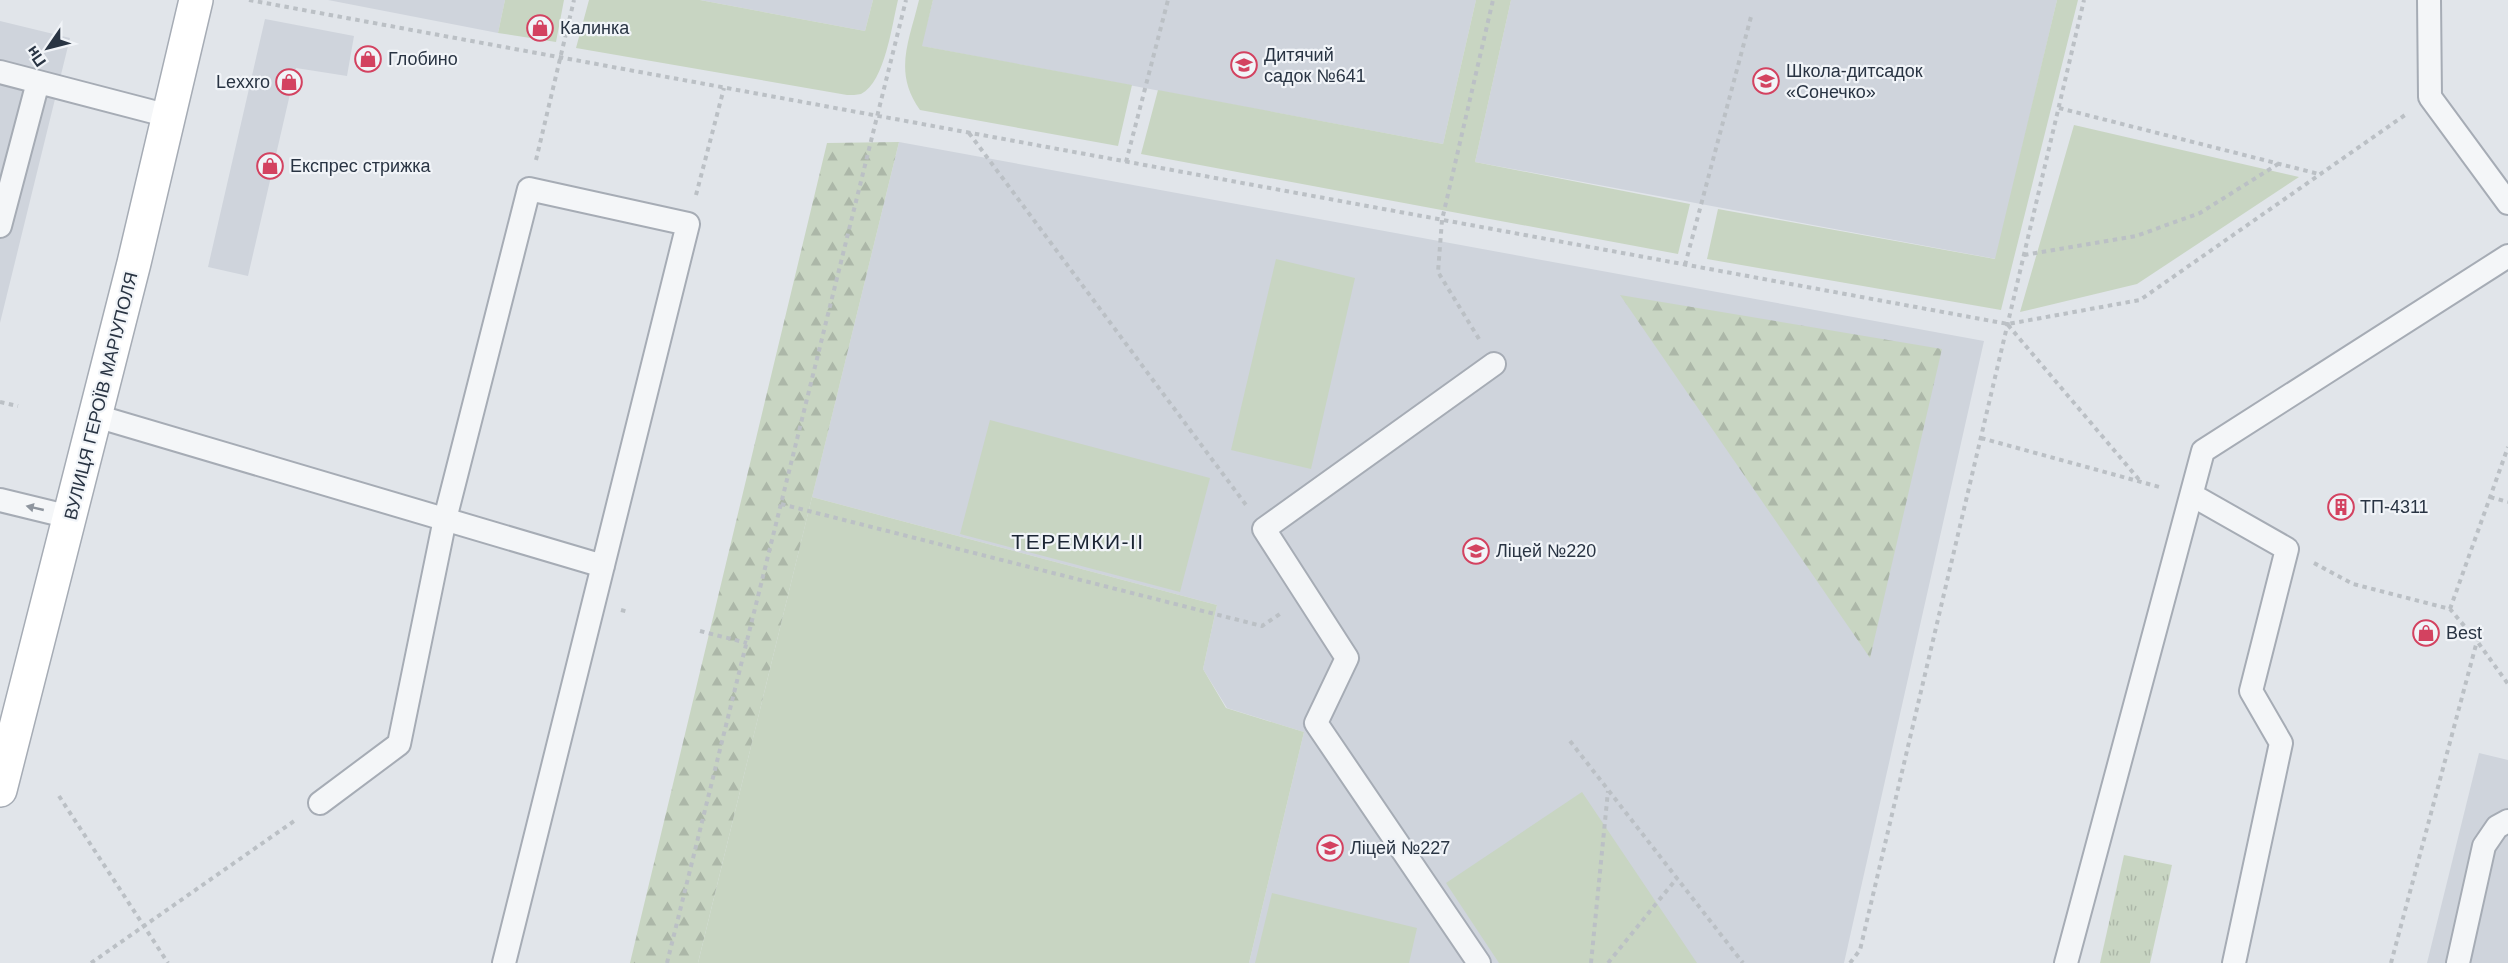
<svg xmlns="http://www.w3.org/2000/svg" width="2508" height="963" viewBox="0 0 2508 963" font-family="Helvetica,sans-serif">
<defs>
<pattern id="forest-firs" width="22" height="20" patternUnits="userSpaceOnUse" patternTransform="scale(1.5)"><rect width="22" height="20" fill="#c8d5c2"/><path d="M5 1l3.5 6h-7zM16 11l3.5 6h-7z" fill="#acb7a8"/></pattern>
<pattern id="park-tufts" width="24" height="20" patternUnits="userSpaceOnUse" patternTransform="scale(1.5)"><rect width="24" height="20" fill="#c8d5c2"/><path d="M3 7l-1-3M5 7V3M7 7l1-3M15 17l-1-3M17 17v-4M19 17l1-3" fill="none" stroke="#acb7a8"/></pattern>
</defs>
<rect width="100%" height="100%" fill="#e1e5ea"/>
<path fill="#cfd4dc" d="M 328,0 L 505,0 L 498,33 Z
M 700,0 L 873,0 L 865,31 Z
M 933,0 L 1476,0 L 1443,144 L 921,46 Z
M 1511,0 L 2057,0 L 1996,259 L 1475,162 Z
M 265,19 L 354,36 L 347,76 L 296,68 L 248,276 L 208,267 Z
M 0,21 L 70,38 L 0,323 Z
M 899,142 L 1984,341 L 1844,963 L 1249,963 L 1304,732 L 1227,708 L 1203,669 L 1217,605 L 812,497 Z
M 2479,753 L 2508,760 L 2508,963 L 2427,963 Z"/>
<path fill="#c8d5c2" d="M 505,0 L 564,0 L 556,42 L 498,33 Z
M 589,0 L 700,0 L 865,31 L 873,0 L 898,0 C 892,24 885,82 861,94 C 857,95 851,95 847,95 L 576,48 Z
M 919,0 L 933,0 L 922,46 L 1132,85 L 1118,146 L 920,110 C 893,72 909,42 919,0 Z
M 1476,0 L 1511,0 L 1475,162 L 1690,204 L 1678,254 L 1141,154 L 1158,90 L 1443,144 Z
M 2057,0 L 2078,0 L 2001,310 L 1707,259 L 1718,209 L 1995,259 Z
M 2074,125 L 2299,177 L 2137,284 L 2020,312 Z
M 1276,259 L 1355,278 L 1311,469 L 1231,450 Z
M 990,420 L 1210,478 L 1180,592 L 960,534 Z
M 812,497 L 1217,605 L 1203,669 L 1226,708 L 1304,732 L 1249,963 L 698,963 Z
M 1582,792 L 1697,963 L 1499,963 L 1446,883 Z
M 1272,893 L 1417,928 L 1409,963 L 1255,963 Z"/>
<path fill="url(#forest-firs)" d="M 899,142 L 698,963 L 630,963 L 827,143 Z
M 1620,295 L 1942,349 L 1870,658 Z"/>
<path fill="url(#park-tufts)" d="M 2124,855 L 2172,865 L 2150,963 L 2100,963 Z"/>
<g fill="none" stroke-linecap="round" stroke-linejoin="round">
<g stroke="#a6acb5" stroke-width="26">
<path id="lane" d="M 2429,0 L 2430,97 L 2508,203
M 0,72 L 169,116
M 0,226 L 38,82
M 96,416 L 603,566
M 2192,495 L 2287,549 L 2251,691 L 2281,743 L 2234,963
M 0,500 L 70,517
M 320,803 L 399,744 L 445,519 L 529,189 L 688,224 L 504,963
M 1479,963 L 1316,723 L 1347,658 L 1264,529 L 1494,364
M 2066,963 L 2203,451 L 2508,256
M 2458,963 L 2484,846 L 2497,827 L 2508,821"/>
</g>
<g stroke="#a6acb5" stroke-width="36">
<path id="secondary" d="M 0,790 L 134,263 L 196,0"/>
</g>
<path stroke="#bbc0c5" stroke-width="4" stroke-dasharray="4.5 4.5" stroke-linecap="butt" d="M 249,0 L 2008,324 L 2140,300 L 2405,115
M 2059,108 L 2319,174
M 969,133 L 1246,505
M 536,160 L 574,0
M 1126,162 L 1168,0
M 696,195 L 724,88
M 2024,255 L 2136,236 L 2200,213 L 2278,164
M 1685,265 L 1752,13
M 2008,325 L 2141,482
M 1479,339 L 1438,272 L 1442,220 L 1493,0
M 0,402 L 18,406
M 1981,438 L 2163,488
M 2490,497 L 2508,502
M 781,504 L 1262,626 L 1283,612
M 2314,563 L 2353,584 L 2450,609 L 2477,641 L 2508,684
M 2450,609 L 2508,447
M 621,610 L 629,612
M 700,631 L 747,643
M 1570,741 L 1743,963
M 59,796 L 168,963
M 91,963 L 297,819
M 667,963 L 906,0
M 1591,963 L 1608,791
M 1608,963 L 1677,878
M 1850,963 L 1860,950 L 2084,0
M 2391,963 L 2477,641"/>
<use href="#lane" stroke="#f4f6f8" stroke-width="22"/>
<use href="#secondary" stroke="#fff" stroke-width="33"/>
</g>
<defs><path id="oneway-solid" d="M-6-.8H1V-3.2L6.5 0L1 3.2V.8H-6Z" transform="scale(1.5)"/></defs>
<use fill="#8e959e" href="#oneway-solid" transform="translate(35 508) rotate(-167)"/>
<defs>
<g id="shop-ring" transform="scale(1.35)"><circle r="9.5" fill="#f1f4f8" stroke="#d34260" stroke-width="1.5"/><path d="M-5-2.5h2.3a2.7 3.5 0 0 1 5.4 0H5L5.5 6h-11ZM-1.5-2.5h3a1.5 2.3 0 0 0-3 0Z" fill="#d34260"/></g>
<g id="school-ring" transform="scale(1.35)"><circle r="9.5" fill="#f1f4f8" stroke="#d34260" stroke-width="1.5"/><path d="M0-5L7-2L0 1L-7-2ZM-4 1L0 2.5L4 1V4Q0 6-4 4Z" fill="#d34260"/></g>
<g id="building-ring" transform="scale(1.35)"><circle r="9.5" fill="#f1f4f8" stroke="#d34260" stroke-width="1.5"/><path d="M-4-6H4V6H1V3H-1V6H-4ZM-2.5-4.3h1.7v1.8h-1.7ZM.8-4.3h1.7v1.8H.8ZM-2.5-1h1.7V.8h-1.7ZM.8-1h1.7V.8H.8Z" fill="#d34260"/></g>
</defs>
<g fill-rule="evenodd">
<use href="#shop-ring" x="540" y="28"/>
<use href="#shop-ring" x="368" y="59"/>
<use href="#school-ring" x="1244" y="65"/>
<use href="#school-ring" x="1766" y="81"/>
<use href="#shop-ring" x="289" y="82"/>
<use href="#shop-ring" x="270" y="166"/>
<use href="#building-ring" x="2341" y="507"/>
<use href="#school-ring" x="1476" y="551"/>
<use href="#shop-ring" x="2426" y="633"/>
<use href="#school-ring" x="1330" y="848"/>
</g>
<g text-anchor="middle" stroke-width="4.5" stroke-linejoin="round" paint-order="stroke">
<g font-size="18" fill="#293443" stroke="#f1f4f8" text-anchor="start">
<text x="560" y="34">Калинка</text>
<text x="1264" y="61">Дитячий<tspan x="1264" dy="21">садок №641</tspan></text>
<text x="388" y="65">Глобино</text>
<text x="1786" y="77">Школа-дитсадок<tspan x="1786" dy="21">«Сонечко»</tspan></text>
<text x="270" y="88" text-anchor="end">Lexxro</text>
<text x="290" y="172">Експрес стрижка</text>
<text x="2360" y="513">ТП-4311</text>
<text x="1496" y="557">Ліцей №220</text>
<text x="2446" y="639">Best</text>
<text x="1350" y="854">Ліцей №227</text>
</g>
<g font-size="18" fill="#293443" stroke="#f1f4f8">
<text transform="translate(101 396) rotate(-76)" y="6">ВУЛИЦЯ ГЕРОЇВ МАРІУПОЛЯ</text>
</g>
<g font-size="21" letter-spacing="1.5" fill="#1b2534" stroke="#f1f4f8">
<text x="1078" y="549">ТЕРЕМКИ-ІІ</text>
</g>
</g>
<g transform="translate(48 48) rotate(235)" stroke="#f1f4f8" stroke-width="4.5" paint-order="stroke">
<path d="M0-4.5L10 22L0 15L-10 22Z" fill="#293443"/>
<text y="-9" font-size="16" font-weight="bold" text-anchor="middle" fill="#293443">Пн</text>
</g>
</svg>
